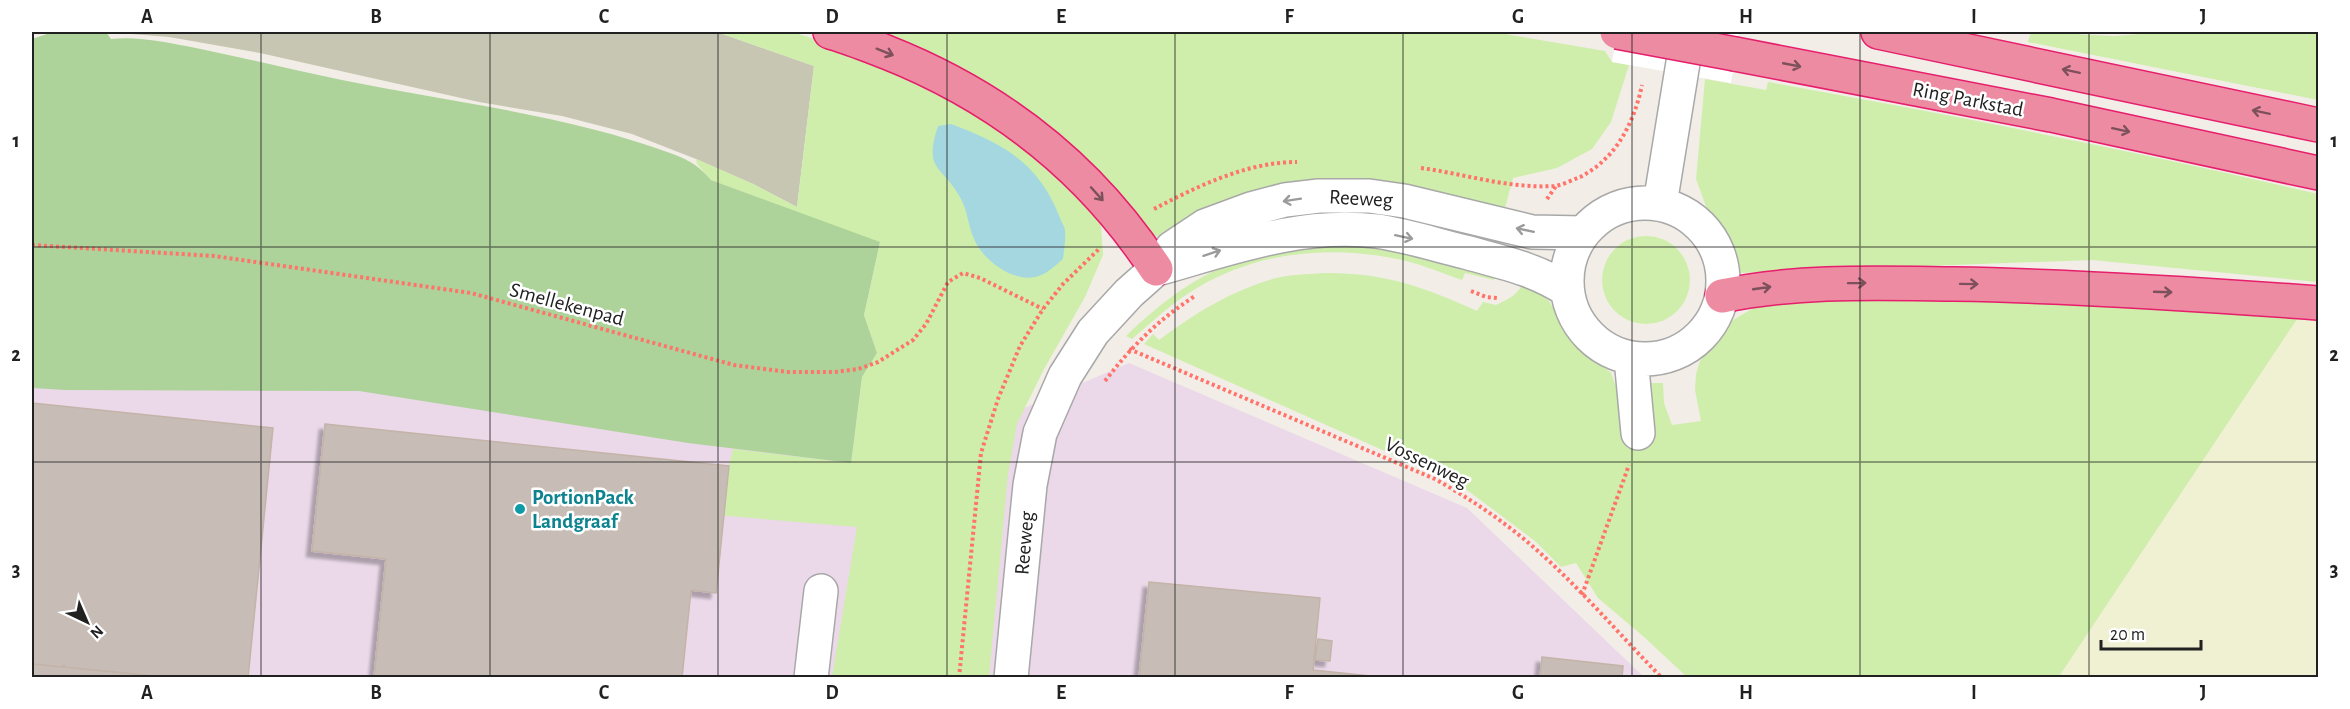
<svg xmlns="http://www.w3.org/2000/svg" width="2350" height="709" viewBox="0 0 2350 709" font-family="'Alegreya Sans',sans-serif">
<defs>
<filter id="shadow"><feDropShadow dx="-5.5" dy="5.5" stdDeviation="1.5" flood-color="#0004"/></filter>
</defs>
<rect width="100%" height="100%" fill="#f2eee7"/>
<path fill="#ebd9e9" d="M 32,340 L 966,433 L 1129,363 L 1467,508 L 1644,677 L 32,677 Z"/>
<path fill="#c7c6b2" d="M 106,32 L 717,32 L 814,66 L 797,207 L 753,184 L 696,159 L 632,134 L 562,116 L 479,102 L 260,53 L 169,37 Z"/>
<path fill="#f0f1d2" d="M 2303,310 L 2318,312 L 2318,677 L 2058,678 Z"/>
<path fill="#cfeeab" d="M 717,32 L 791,32 L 833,44 L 937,86 L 1017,139 L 1091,203 L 1101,225 L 1103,255 L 1085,297 L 1043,371 L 1017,424 L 1008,474 L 989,677 L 832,677 L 857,527 L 716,515 L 733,449 L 851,463 L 862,377 L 877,353 L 864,315 L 880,243 L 711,180 L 697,164 L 696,159 L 753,184 L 797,207 L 814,66 Z
M 857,32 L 1493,32 L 1605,51 L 1612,62 L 1629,65 L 1611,122 L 1592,149 L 1557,168 L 1513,178 L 1504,212 L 1348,179 L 1292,186 L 1232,201 L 1156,237 Z
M 2031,32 L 2114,36 L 2166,32 L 2318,32 L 2318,100 L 2028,42 Z
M 1705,79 L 1766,90 L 1768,82 C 1952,115 2136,151 2318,194 L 2318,282 L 2092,260 L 1737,273 L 1733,250 L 1719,225 L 1708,212 L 1696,179 Z
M1602 280a44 44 0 1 1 88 0a44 44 0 1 1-88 0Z
M 1336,244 L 1386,247 L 1495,273 L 1494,280 L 1465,273 L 1462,280 C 1439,272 1416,262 1392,258 C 1326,245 1256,253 1197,288 C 1173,302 1153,321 1132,339 L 1126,336 C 1164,299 1209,265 1263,254 C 1287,249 1312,247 1336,244 Z
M 1327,273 C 1386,273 1424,287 1477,311 L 1483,302 L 1496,305 C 1509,299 1517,295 1524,282 L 1548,300 L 1582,348 L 1611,373 L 1621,401 L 1648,383 L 1663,383 L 1664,403 L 1672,425 L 1701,421 L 1695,390 L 1696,374 L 1700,361 L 1733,320 L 1762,303 L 1880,290 L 2303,310 L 2058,678 L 1687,677 L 1644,637 L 1598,598 L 1576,563 L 1561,567 L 1535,541 L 1459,484 L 1144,344 L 1153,334 L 1159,340 C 1197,312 1230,291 1276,278 C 1292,274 1311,274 1327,273 Z"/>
<path fill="#add39a" d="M 53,32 L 106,32 L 111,39 C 140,36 168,43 196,48 C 245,58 293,70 342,80 C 450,102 568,115 670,153 C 689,160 698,165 711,180 L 880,242 L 864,315 L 877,353 L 862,377 L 851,463 L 688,443 L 359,391 L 65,390 L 32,388 L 32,39 Z"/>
<path fill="#a5d7e1" d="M 951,124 C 1004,144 1039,163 1060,218 C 1061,222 1065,226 1065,231 C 1066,239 1064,250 1063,259 C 1057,264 1049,272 1041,275 C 1017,286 983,261 974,239 C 968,226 968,212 961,199 C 942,164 923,172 938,126 Z"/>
<path fill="#fff" d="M 1617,32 L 1739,32 L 1731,83 L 1612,62 Z"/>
<path fill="#c7bdb6" stroke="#c4b3a8" stroke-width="1.5" filter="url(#shadow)" d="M 32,403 L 273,428 L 248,678 L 176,678 L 64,667 L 64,663 L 64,667 L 32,664 Z
M 325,424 L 729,466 L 716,593 L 691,590 L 682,678 L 374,678 L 386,559 L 312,551 Z
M 1149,582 L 1320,598 L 1313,670 L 1390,678 L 1139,678 Z
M 1318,639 L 1332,641 L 1330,661 L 1315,660 Z
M 1542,657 L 1623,666 L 1622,678 L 1540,678 Z
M 32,664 L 175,678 L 32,678 Z"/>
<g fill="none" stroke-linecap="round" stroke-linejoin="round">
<g stroke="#a8a8a8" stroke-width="36">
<path id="minor" d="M1567 281a78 78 0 1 1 156 0a78 78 0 1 1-156 0Z
M 1660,204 L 1688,32
M 1157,269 C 1229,249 1300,222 1376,231 C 1406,235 1436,245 1465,252 C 1501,262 1536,269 1567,290
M 1631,358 L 1638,433
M 811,678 L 821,591
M 1011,678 L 1030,485 L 1040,433 L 1065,376 L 1093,332 L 1129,293 L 1156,269 L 1172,248 L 1205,226 L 1251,209 L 1285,200 L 1319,196 L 1369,196 L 1404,201 L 1532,232 L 1583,233"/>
</g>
<g stroke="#e61e6c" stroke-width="36">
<path id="highway" d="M 830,32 C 849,37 867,45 886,52 C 997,96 1090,168 1156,269
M 1878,32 L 2318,125
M 1735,54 L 2051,115 L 2318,173
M 1722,296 C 1799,280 1876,283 1954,284 C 2076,286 2197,294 2318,303"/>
</g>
<path stroke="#ff736b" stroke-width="4" stroke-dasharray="3 3" stroke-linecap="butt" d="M 1421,168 C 1465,174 1510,189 1554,186 C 1563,185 1572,180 1580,177 C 1616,159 1634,123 1642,85
M 1547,199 L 1556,186
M 1154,209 C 1198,186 1247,162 1297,162
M 32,245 L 214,256 L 471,293 L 734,365 L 788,372 L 835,372 L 858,369 L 878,362 L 913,340 L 926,324 L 948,282 L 963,273 L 980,278 L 1043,309
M 1471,291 L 1486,297 L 1498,298
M 1129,349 L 1435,479 C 1465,496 1493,514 1519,535 C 1571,577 1615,630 1662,678
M 1105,381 C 1131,347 1159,319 1195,296
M 1582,595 L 1629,465
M 959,678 L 981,453 L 998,399 L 1020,346 L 1043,309 L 1063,284 L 1100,248"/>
<use href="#minor" stroke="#fff" stroke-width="33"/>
<use href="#highway" stroke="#ed8ba2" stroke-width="33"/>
<g stroke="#e61e6c" stroke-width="36" stroke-linecap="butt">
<path id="highway-bridge" d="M 1617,32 L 1735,54"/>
</g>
<use href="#highway-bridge" stroke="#ed8ba2" stroke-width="33"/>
</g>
<defs><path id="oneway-shaft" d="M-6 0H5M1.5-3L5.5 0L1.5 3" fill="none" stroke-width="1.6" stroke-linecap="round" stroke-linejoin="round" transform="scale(1.5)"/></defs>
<g stroke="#7d515b">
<use href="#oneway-shaft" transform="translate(885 52) rotate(22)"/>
<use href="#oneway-shaft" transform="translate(1792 65) rotate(11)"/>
<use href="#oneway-shaft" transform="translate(2071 71) rotate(-168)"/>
<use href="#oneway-shaft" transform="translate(2261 112) rotate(-168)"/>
<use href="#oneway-shaft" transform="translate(2121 130) rotate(12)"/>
<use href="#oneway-shaft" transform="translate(1097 194) rotate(48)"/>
<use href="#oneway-shaft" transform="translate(1857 283) rotate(-1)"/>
<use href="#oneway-shaft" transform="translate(1969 284) rotate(1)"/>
<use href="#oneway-shaft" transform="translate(1762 288) rotate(-8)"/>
<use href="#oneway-shaft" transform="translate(2163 292) rotate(2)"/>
</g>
<g stroke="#9b9b9b">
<use href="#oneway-shaft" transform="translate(1292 200) rotate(171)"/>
<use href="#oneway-shaft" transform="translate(1525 230) rotate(-168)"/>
<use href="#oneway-shaft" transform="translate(1404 237) rotate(12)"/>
<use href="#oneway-shaft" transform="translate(1212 253) rotate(-18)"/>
</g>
<path fill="none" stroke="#212121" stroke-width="1.5" stroke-opacity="0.55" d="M 261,32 L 261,678M 490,32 L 490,678M 718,32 L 718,678M 947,32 L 947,678M 1175,32 L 1175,678M 1403,32 L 1403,678M 1632,32 L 1632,678M 1860,32 L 1860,678M 2089,32 L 2089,678M 32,247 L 2318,247M 32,462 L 2318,462"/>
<circle fill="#0f9aa8" stroke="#fff" stroke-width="2" cx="520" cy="509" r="6"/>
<g text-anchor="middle" stroke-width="5" stroke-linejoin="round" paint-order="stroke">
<g font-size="21" fill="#212121" stroke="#fff">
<text transform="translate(1968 99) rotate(11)" y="7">Ring Parkstad</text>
<text transform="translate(1361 198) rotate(3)" y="7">Reeweg</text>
<text transform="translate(567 304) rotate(15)" y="7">Smellekenpad</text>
<text transform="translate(1427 462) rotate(26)" y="7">Vossenweg</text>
<text transform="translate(1024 543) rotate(-85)" y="7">Reeweg</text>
</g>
<g font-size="21" font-weight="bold" fill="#0d838f" stroke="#fff" text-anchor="start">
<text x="532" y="504">PortionPack<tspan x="532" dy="24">Landgraaf</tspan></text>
</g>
</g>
<rect width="2350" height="709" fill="none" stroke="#ffffff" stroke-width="66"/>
<g transform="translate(87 622) rotate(136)" stroke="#ffffff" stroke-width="4.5" paint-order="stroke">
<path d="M0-4.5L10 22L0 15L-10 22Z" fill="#212121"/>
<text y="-9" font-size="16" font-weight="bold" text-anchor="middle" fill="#212121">N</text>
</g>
<path d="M2101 640v9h100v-9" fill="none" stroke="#212121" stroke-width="3"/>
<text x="2110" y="640" font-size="18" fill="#212121" stroke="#ffffff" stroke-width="4.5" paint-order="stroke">20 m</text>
<rect x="33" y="33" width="2284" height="643" fill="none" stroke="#212121" stroke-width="2"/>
<g font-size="20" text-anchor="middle" font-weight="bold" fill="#212121">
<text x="147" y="23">A</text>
<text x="376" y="23">B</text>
<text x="604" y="23">C</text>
<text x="832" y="23">D</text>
<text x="1061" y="23">E</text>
<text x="1289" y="23">F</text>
<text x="1518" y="23">G</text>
<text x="1746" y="23">H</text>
<text x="1974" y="23">I</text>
<text x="2203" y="23">J</text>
<text x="16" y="147">1</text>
<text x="2334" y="147">1</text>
<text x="16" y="361">2</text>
<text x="2334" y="361">2</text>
<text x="16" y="576">3</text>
<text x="2334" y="576">3</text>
<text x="147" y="699">A</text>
<text x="376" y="699">B</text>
<text x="604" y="699">C</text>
<text x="832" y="699">D</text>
<text x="1061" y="699">E</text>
<text x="1289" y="699">F</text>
<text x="1518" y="699">G</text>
<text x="1746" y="699">H</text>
<text x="1974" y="699">I</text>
<text x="2203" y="699">J</text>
</g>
</svg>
